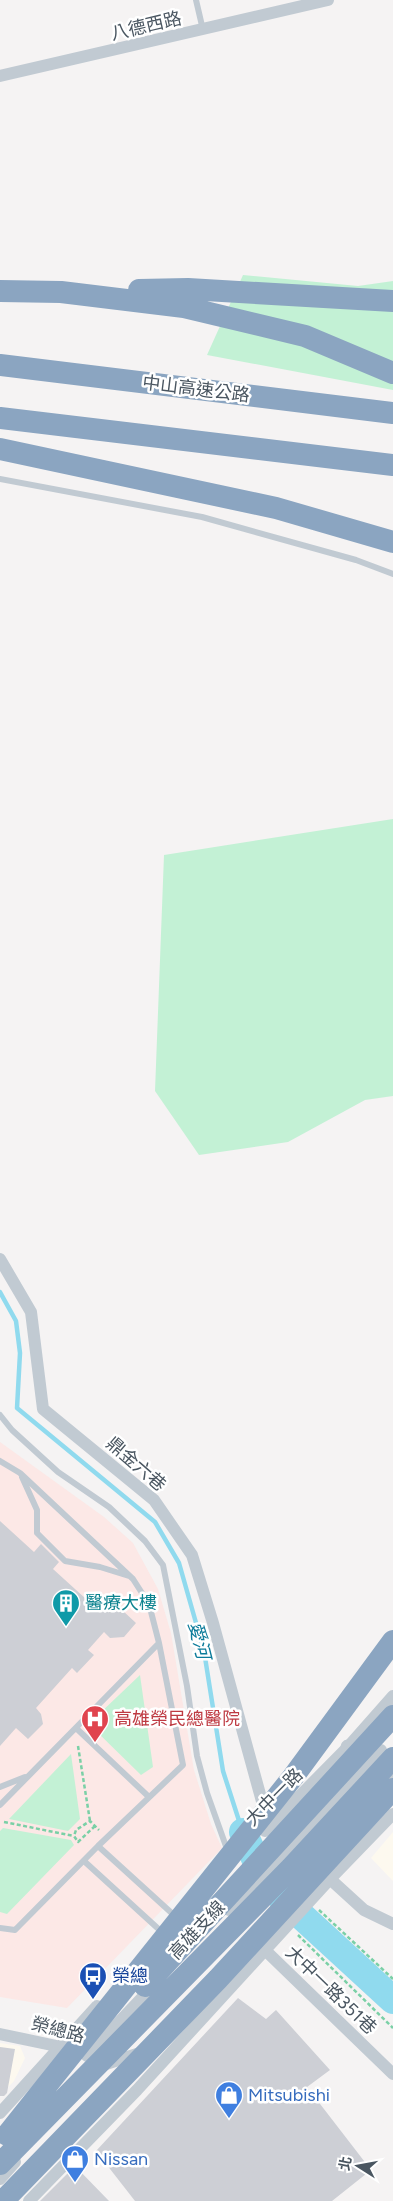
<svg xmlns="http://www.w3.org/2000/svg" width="393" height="2201" viewBox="0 0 393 2201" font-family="Figtree,'Noto Sans TC',sans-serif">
<rect width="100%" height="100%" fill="#f5f3f3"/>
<path fill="#fdf9ef" d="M 393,1832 L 393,1881 L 371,1858 Z
M 0,2043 L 20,2046 L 25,2058 L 14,2081 L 0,2095 Z"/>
<path fill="#fce8e6" d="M 0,1442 L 104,1517 L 133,1543 L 158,1589 L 171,1633 L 194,1770 L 211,1824 L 222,1848 L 67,2008 L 0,1997 Z"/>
<path fill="#c3f1d5" d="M 243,275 L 358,286 L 393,281 L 393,390 L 207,355 Z
M 393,819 L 393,1096 L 365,1100 L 288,1142 L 199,1155 L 155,1091 L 164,855 Z
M 140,1675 L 153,1767 L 141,1775 L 94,1729 L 98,1715 Z
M 71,1754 L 80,1819 L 68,1831 L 9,1819 Z
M 3,1828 L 71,1840 L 74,1845 L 7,1914 L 0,1912 L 0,1831 Z"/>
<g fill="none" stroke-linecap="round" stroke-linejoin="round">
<path stroke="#90daee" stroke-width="4.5" d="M 0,1292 L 16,1321 L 20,1353 L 17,1408 L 155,1522 L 179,1563 L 204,1651 L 223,1771 L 242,1830"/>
<path stroke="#90daee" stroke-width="28" d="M 243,1832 L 259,1867 L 282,1898 L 393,2000"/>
</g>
<path fill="#cdcfd5" d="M 0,1521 L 34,1552 L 41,1544 L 59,1562 L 53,1569 L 97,1609 L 108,1597 L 136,1623 L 124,1637 L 110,1638 L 104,1632 L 88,1650 L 94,1655 L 77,1673 L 72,1668 L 36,1708 L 41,1714 L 43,1724 L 28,1739 L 16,1728 L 0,1746 Z
M 238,1998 L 266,2019 L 276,2010 L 330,2070 L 307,2087 L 371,2170 L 332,2201 L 135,2201 L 96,2151 Z
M 0,2047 L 15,2049 L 7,2093 L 4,2096 L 0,2096 Z
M 75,2166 L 109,2201 L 40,2201 Z"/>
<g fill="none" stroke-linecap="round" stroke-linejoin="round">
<path stroke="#7ad0a6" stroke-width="2.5" stroke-dasharray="4 2.5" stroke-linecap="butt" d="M 78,1746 L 90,1821
M 4,1822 L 74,1836
M 95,1826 L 78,1842 L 74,1836 L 76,1830 L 90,1821 L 99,1830
M 319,1910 L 393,1979
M 298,1935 L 393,2028"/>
<path stroke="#c1cad2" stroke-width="6" d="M 196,0 L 203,30
M 0,479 L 202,517 L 356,560 L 393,574
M 0,1415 L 12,1430 L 58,1472 L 109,1507 L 145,1541 L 163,1565 L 187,1686 L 197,1756 L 207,1793 L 228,1852
M 0,1461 L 20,1473 L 133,1579 L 149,1604 L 159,1643 L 0,1805
M 22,1477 L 37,1510 L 37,1533 L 65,1561 L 100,1567 L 129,1576
M 76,1728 L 149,1797
M 0,1787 L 25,1777
M 98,1846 L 176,1917
M 84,1861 L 164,1934
M 0,1928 L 15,1930 L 98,1846 L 183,1765 L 159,1643"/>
<path stroke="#c1cad2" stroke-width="12" d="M 0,76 L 328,0
M 0,1259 L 31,1312 L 43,1409 L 154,1500 L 192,1555 L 213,1623 L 269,1827
M 265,1831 L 348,1747 L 393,1696
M 330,1879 L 364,1910 L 393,1924
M 229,1910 L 381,1750
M 266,1951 L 393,2074
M 0,2034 L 66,2048
M 87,2056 L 153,1986
M 106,2064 L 143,2052
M 0,2113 L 97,2006
M 0,2179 L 15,2162
M 29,2201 L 137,2090 L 330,1879 L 393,1814"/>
<path stroke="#c1cad2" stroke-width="15" d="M 348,1747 L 386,1778"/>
<path stroke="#8ba5c1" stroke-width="22" d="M 139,290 L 188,289 L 393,301
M 0,291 L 61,292 L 184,307 L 305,336 L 393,373
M 0,365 L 393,413
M 0,418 L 393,465
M 0,449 L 276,508 L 393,542
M 145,1986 L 393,1716
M 7,2135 L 293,1777 L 393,1641
M 0,2164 L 291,1868 L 393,1758
M 3,2201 L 218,1979 L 393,1789"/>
</g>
<defs>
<g id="building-pin" transform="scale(1.4375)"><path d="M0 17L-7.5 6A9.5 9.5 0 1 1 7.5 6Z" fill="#0f9aa8" stroke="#fff"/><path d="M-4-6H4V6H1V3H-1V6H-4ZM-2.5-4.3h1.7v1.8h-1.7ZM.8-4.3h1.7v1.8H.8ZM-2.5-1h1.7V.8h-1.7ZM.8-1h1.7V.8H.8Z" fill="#fff"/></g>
<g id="hospital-pin" transform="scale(1.4375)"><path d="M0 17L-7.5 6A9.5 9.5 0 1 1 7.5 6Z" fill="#e0444e" stroke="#fff"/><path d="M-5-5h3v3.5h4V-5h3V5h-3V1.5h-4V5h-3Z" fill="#fff"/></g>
<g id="bus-pin" transform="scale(1.4375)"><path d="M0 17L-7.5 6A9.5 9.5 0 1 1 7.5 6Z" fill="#1a4fb4" stroke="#fff"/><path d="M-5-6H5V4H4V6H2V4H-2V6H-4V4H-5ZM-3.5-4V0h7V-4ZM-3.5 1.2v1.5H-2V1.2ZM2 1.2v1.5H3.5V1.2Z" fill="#fff"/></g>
<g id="shop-pin" transform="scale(1.4375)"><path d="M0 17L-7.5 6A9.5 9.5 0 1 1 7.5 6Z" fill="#3f7fe0" stroke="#fff"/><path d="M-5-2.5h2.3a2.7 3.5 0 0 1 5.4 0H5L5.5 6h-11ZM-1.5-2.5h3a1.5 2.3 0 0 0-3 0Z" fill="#fff"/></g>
</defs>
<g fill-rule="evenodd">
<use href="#building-pin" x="66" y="1603"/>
<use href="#hospital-pin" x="95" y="1719"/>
<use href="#bus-pin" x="93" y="1976"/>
<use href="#shop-pin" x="229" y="2095"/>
<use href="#shop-pin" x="75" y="2159"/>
</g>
<g text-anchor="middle" stroke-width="5" stroke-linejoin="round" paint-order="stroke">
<g font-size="18" fill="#4a5661" stroke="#fff">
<text transform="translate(146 26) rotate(-13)" y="6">八德西路</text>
<text transform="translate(196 389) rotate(7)" y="6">中山高速公路</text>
<text transform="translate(136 1464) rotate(41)" y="6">鼎金六巷</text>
<text transform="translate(274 1797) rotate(-45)" y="6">大中一路</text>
<text transform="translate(197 1930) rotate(-47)" y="6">高雄支線</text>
<text transform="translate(331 1990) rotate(44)" y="6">大中一路351巷</text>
<text transform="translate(58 2030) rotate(15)" y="6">榮總路</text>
</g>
<g font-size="18" fill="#0d838f" stroke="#fff" text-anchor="start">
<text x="85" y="1609">醫療大樓</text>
</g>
<g font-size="18" fill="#be3a42" stroke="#fff" text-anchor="start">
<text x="114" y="1725">高雄榮民總醫院</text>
</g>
<g font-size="18" fill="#164399" stroke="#fff" text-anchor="start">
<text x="112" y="1982">榮總</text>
</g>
<g font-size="18" fill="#366cbe" stroke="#fff" text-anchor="start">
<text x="248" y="2101">Mitsubishi</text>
<text x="94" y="2165">Nissan</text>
</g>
<g font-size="19" font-style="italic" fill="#0c7c9b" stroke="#fff">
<text transform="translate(200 1640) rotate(76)" y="7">愛河</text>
</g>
</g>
<g transform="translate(358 2166) rotate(281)" stroke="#ffffff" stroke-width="4" paint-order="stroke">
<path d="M0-4L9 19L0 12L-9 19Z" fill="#4a5661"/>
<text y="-8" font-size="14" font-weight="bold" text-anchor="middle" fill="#4a5661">北</text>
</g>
</svg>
